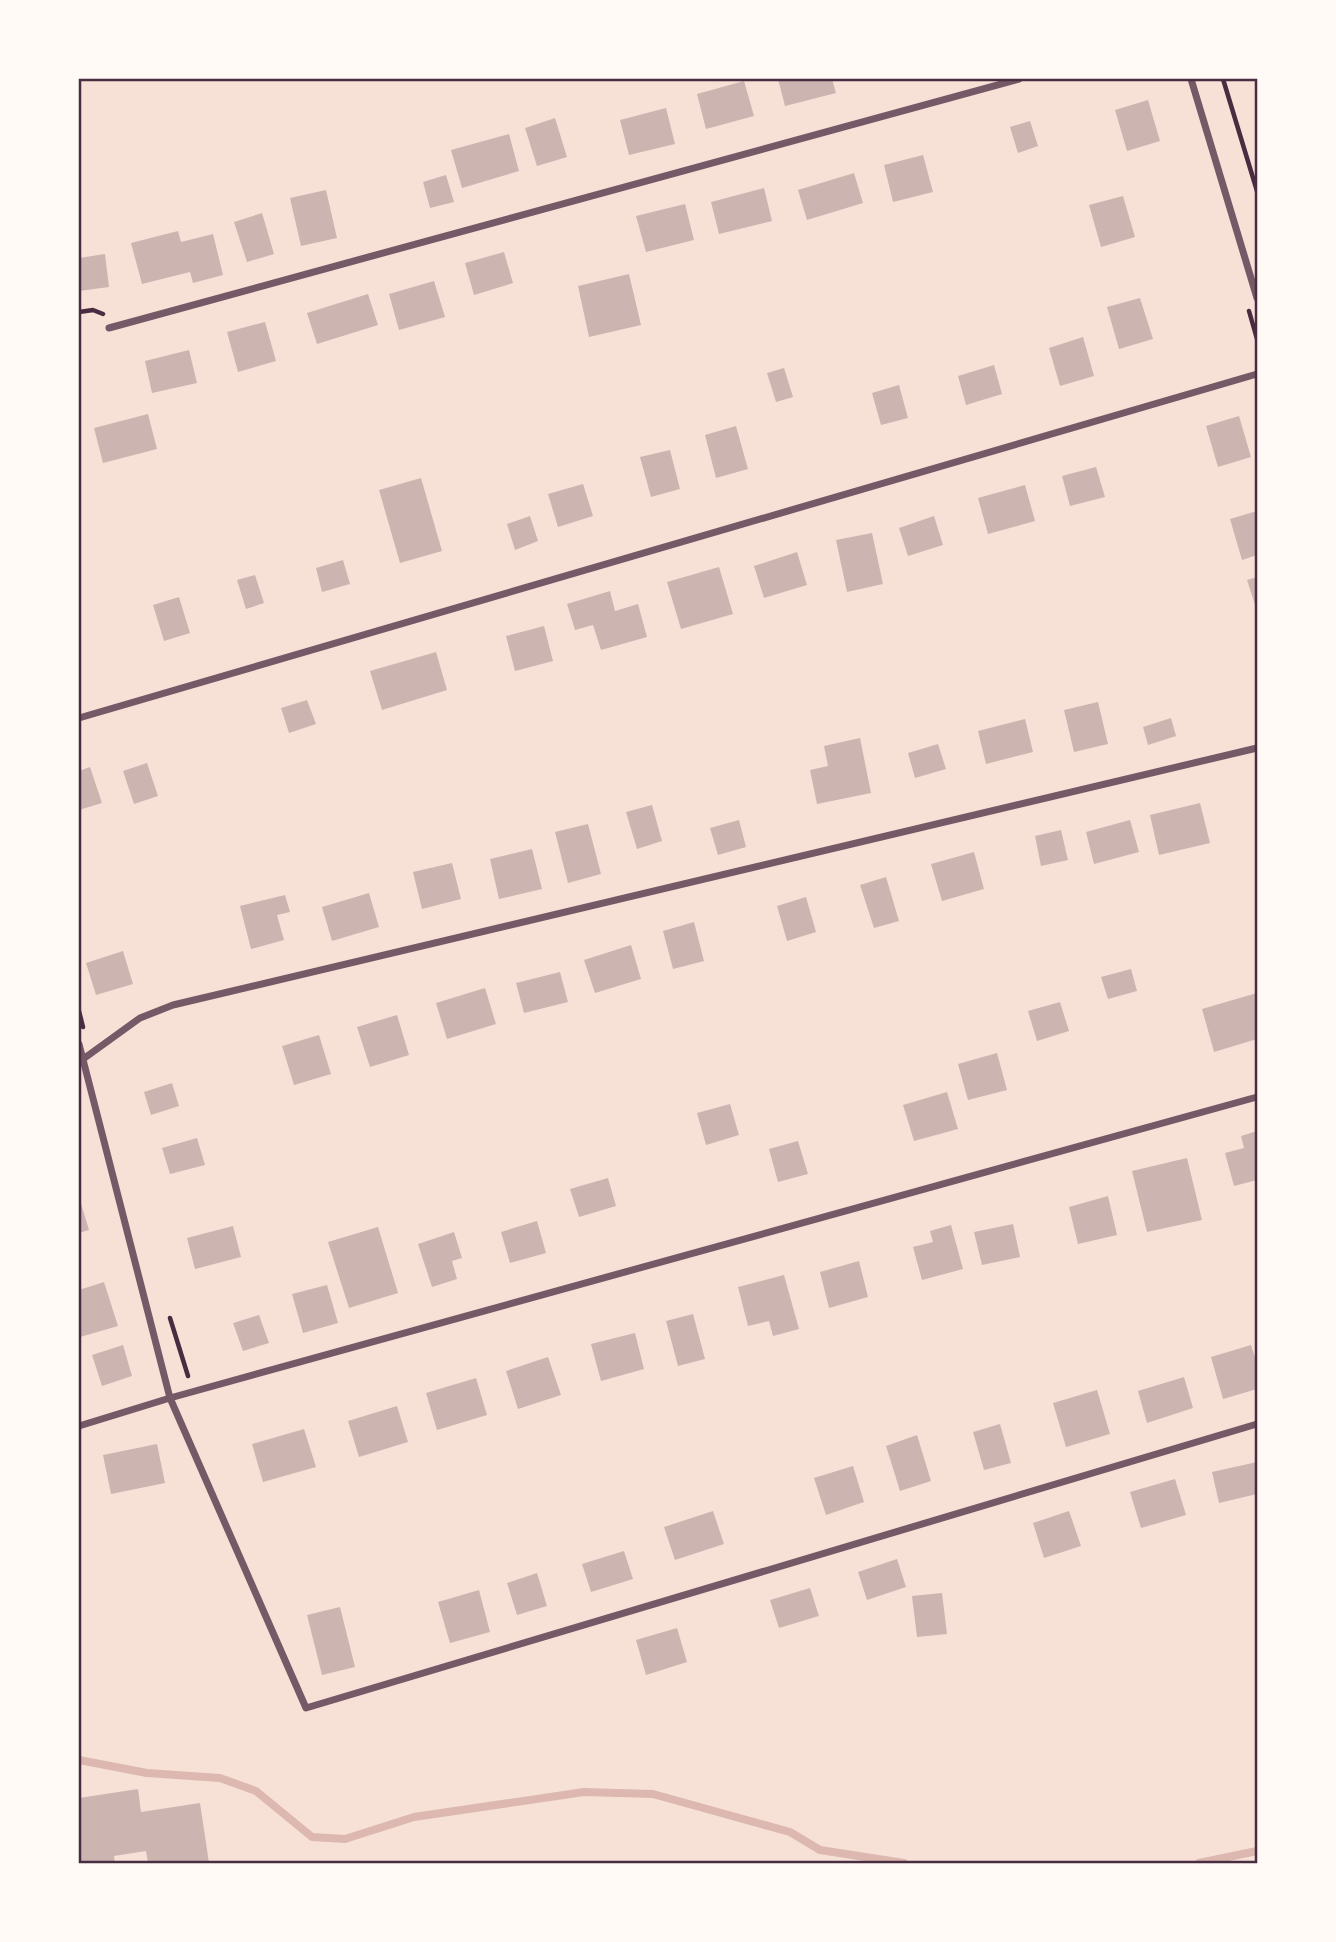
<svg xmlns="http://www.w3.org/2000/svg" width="1336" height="1942" viewBox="0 0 1336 1942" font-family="'PT Sans Narrow',sans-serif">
<rect width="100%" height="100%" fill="#f7e1d7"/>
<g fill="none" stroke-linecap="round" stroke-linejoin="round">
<path stroke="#dcb8b0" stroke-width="8" d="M 79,1760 L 147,1773 L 220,1778 L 256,1791 L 312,1837 L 345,1839 L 414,1817 L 584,1792 L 653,1794 L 790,1832 L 820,1850 L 904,1863
M 1199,1863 L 1257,1851"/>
</g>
<path fill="#ccb4b1" d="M 778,79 L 832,79 L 836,93 L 785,106 Z
M 744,81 L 754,116 L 706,129 L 697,94 Z
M 1148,100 L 1160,141 L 1127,151 L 1115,110 Z
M 666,108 L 675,144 L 629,155 L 620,120 Z
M 555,118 L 567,157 L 537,166 L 525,128 Z
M 1030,121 L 1038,146 L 1018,153 L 1010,127 Z
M 509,134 L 519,171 L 462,188 L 451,150 Z
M 923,155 L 933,192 L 893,202 L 884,165 Z
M 854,173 L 863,203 L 807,220 L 798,190 Z
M 446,175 L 454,202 L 430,208 L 423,182 Z
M 764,188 L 772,221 L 719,234 L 711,202 Z
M 326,190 L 337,238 L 301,246 L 290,198 Z
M 1123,196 L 1135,237 L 1101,247 L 1089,205 Z
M 685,204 L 694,240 L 646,252 L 636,216 Z
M 262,213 L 274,254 L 247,262 L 234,222 Z
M 178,231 L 181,242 L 213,234 L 223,275 L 193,283 L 190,272 L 142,284 L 131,243 Z
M 504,252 L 513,283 L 474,295 L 465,263 Z
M 105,254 L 109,287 L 79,291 L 79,258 Z
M 629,274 L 641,325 L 589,337 L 578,286 Z
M 434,281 L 445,317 L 399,330 L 389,294 Z
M 368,294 L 378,325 L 317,344 L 307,313 Z
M 1140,298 L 1153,339 L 1119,349 L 1107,307 Z
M 265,322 L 276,361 L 238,372 L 227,332 Z
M 1083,337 L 1094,376 L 1060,386 L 1049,348 Z
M 189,350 L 197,383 L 152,393 L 145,361 Z
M 994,365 L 1002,394 L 966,405 L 958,376 Z
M 784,368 L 793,397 L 776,402 L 767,373 Z
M 899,385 L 908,418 L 881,425 L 872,393 Z
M 148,414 L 157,449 L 103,463 L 94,428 Z
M 1239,416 L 1251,457 L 1218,467 L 1206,426 Z
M 736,426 L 748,469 L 716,478 L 705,435 Z
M 670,450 L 680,489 L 651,497 L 640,457 Z
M 1096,467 L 1105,497 L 1070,506 L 1062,476 Z
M 421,478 L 442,551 L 400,563 L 379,490 Z
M 583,484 L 593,516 L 558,527 L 548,494 Z
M 1025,485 L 1035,521 L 988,534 L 978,498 Z
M 1257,511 L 1257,555 L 1242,560 L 1230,519 Z
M 530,516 L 538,541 L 515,550 L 507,524 Z
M 934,516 L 943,545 L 908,556 L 899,528 Z
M 872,533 L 883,584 L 847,592 L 836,540 Z
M 797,552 L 807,585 L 764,598 L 754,566 Z
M 343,560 L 350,584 L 322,592 L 316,568 Z
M 719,567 L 733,614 L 681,629 L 667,582 Z
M 255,575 L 264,603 L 246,609 L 237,580 Z
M 1257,577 L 1257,611 L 1247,580 Z
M 610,591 L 615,611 L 638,604 L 647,637 L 601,650 L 593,625 L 575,630 L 567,604 Z
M 179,597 L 190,633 L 164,641 L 153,605 Z
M 544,626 L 553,661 L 515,671 L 506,636 Z
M 436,652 L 447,690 L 382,710 L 370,671 Z
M 307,700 L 316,724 L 289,733 L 281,708 Z
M 1098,702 L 1108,744 L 1074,752 L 1064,710 Z
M 1171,718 L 1176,736 L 1148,745 L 1143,727 Z
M 1025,719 L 1033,752 L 986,764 L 978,731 Z
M 860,738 L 871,793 L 817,804 L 810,770 L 828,766 L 824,746 Z
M 938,744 L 946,769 L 915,778 L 908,753 Z
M 147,763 L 158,796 L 134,804 L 123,771 Z
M 90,767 L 102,803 L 79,810 L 79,771 Z
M 1200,803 L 1210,843 L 1159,855 L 1150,815 Z
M 652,805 L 662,841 L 637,849 L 626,812 Z
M 739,820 L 746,847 L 718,855 L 710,828 Z
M 1130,820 L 1139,852 L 1094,864 L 1086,832 Z
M 588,824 L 601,874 L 568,883 L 555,832 Z
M 1061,830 L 1068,860 L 1041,866 L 1035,836 Z
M 532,849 L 542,889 L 499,899 L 490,859 Z
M 974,852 L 984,889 L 942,901 L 931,864 Z
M 452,863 L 461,899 L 422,909 L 413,872 Z
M 886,877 L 899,921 L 874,928 L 860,885 Z
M 369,893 L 379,927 L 332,941 L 322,907 Z
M 285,895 L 290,912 L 277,915 L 284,940 L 251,949 L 240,906 Z
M 806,897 L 816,932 L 787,941 L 777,906 Z
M 694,922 L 704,961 L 673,969 L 663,931 Z
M 631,945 L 641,979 L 595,993 L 584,960 Z
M 123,951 L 133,984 L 96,995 L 86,963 Z
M 1131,969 L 1137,991 L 1108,999 L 1101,977 Z
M 560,972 L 568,1002 L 524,1013 L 516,983 Z
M 485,988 L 496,1024 L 447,1039 L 436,1003 Z
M 1257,993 L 1257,1039 L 1214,1052 L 1202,1009 Z
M 1060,1002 L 1069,1031 L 1037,1041 L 1028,1011 Z
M 397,1015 L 409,1055 L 370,1067 L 357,1027 Z
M 319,1035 L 331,1074 L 294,1085 L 282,1046 Z
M 997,1053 L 1007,1090 L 968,1100 L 958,1064 Z
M 172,1083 L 179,1106 L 151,1115 L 144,1092 Z
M 947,1092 L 958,1129 L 914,1141 L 903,1105 Z
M 730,1104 L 739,1135 L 706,1145 L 697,1113 Z
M 1257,1131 L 1257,1180 L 1234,1186 L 1225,1153 L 1244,1148 L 1241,1136 Z
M 197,1138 L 205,1165 L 170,1174 L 162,1148 Z
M 798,1141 L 808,1174 L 778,1182 L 769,1149 Z
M 1187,1158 L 1202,1220 L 1147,1232 L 1132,1171 Z
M 608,1178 L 616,1206 L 579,1217 L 570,1189 Z
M 1108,1196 L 1117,1235 L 1078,1244 L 1069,1207 Z
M 79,1197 L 89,1230 L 79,1233 Z
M 537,1221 L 546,1253 L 510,1263 L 501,1232 Z
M 1013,1224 L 1020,1257 L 982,1265 L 974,1232 Z
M 951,1225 L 963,1269 L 922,1280 L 913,1247 L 933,1242 L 930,1231 Z
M 233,1226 L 241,1257 L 195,1269 L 187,1238 Z
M 378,1227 L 398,1293 L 349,1308 L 328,1242 Z
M 454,1232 L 462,1258 L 452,1261 L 457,1279 L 432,1287 L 418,1244 Z
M 859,1261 L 868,1297 L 829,1308 L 820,1272 Z
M 784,1275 L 799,1329 L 773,1336 L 769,1321 L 748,1326 L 738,1287 Z
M 104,1282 L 118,1326 L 80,1337 L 79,1290 Z
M 327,1285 L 338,1323 L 303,1333 L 292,1294 Z
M 693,1314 L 705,1359 L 678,1366 L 666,1321 Z
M 259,1315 L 269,1343 L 243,1351 L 233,1323 Z
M 635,1333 L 644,1369 L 601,1381 L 591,1344 Z
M 123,1345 L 132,1376 L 102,1386 L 92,1355 Z
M 1251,1345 L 1257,1364 L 1257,1389 L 1223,1399 L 1211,1357 Z
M 548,1357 L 561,1395 L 518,1409 L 506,1371 Z
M 1184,1377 L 1193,1408 L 1147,1423 L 1138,1391 Z
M 476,1378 L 487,1415 L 437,1430 L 426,1393 Z
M 1097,1390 L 1110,1434 L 1066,1447 L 1053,1403 Z
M 397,1406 L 408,1442 L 359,1457 L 348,1421 Z
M 1000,1424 L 1011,1463 L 984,1470 L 973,1432 Z
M 304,1429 L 316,1467 L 263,1482 L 252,1444 Z
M 917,1435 L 931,1481 L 900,1491 L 886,1446 Z
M 157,1444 L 165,1483 L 111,1494 L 103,1455 Z
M 1257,1462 L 1257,1494 L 1219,1503 L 1212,1472 Z
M 853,1466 L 864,1502 L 826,1515 L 814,1478 Z
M 1175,1479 L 1186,1515 L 1141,1528 L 1130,1492 Z
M 713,1511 L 724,1544 L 675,1560 L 664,1527 Z
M 1069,1511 L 1081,1546 L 1044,1558 L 1033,1523 Z
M 624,1551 L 633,1579 L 591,1592 L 582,1564 Z
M 897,1559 L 906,1587 L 867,1600 L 858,1572 Z
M 537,1573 L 547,1606 L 517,1615 L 507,1583 Z
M 810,1588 L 819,1616 L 779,1628 L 770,1600 Z
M 479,1590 L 490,1632 L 450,1643 L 438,1602 Z
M 942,1593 L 947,1634 L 917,1637 L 912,1596 Z
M 340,1607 L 355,1667 L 322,1675 L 307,1615 Z
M 677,1628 L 687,1662 L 646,1675 L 636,1640 Z
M 138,1789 L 141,1812 L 200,1803 L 209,1863 L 148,1863 L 146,1851 L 114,1856 L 115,1863 L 79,1863 L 79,1798 Z"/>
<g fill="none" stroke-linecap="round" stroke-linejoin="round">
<path stroke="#4a2c40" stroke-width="4.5" d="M 1223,79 L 1257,191
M 1249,311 L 1257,339
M 79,312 L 93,310 L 103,314
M 79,1011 L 83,1027
M 170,1318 L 188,1376"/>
<path stroke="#755966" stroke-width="7" d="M 1191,79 L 1257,298
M 109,328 L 1019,79
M 79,718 L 1257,374
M 79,1044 L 170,1398 L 306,1708 L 1257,1424
M 79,1062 L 140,1018 L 173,1005 L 1257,748
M 79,1426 L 170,1398 L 1257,1097"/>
</g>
<rect width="1336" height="1942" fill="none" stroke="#fffaf5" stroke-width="161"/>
<rect x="80" y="80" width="1176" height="1782" fill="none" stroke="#4a2c40" stroke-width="2.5"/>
</svg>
